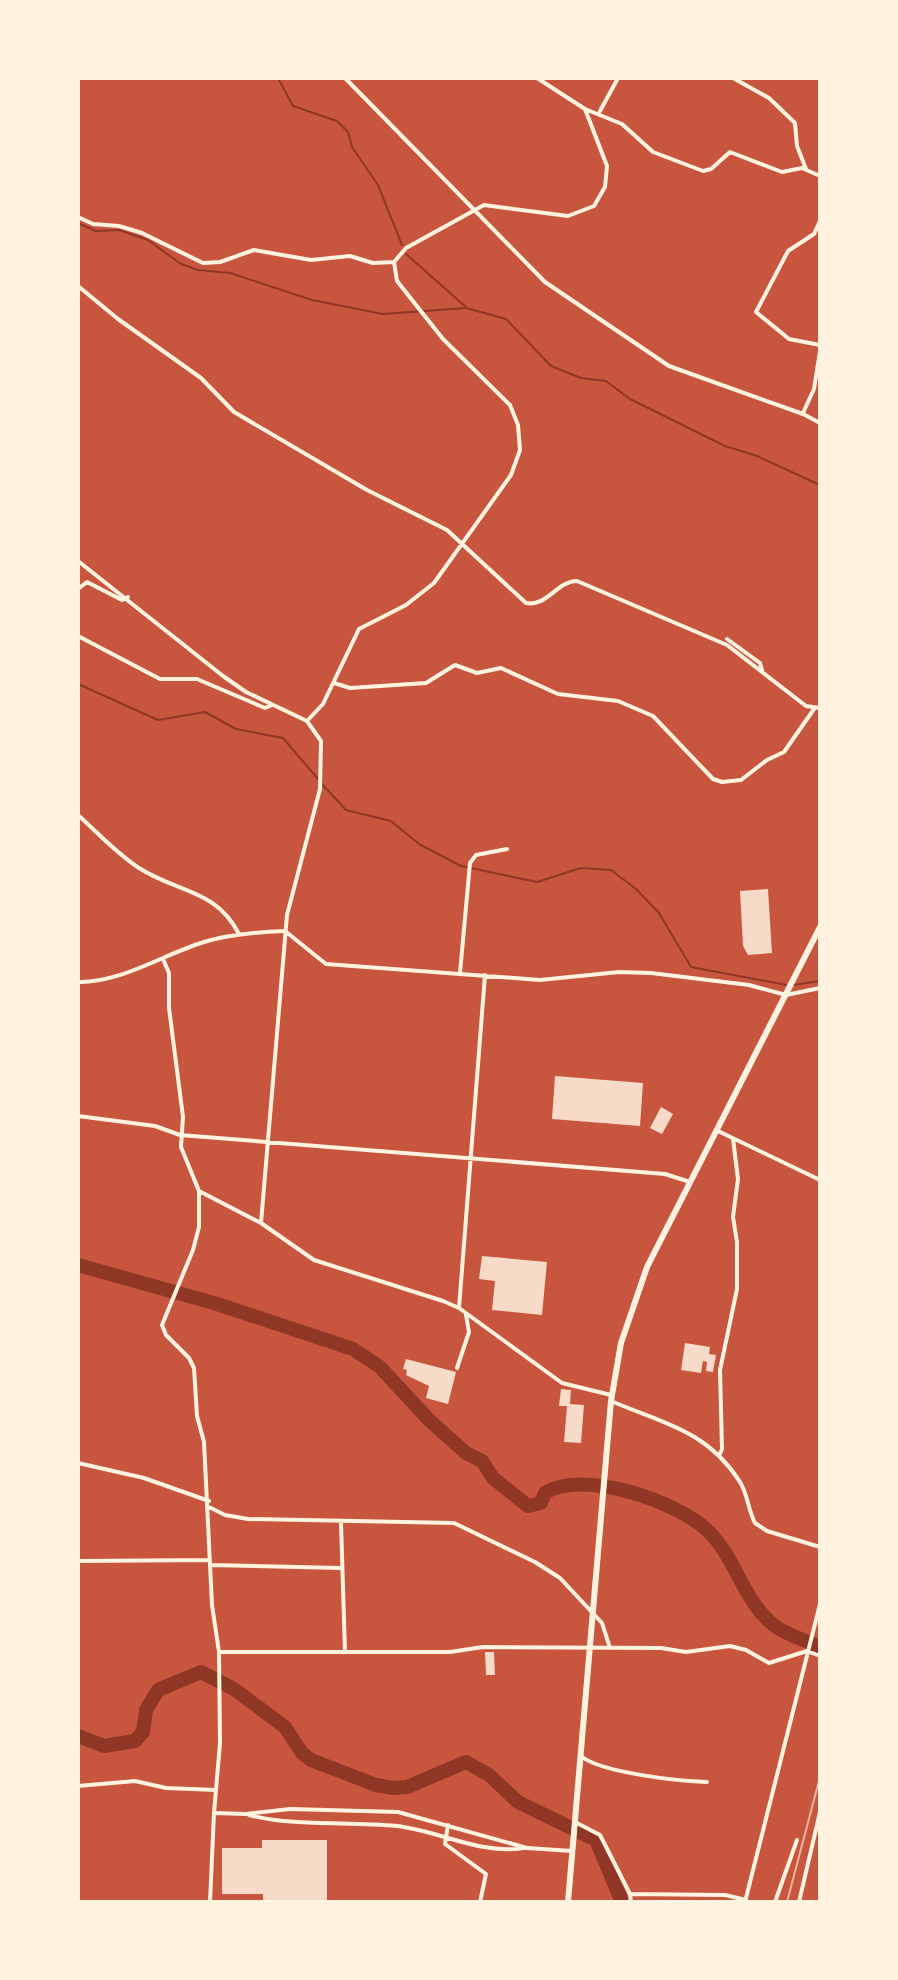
<svg xmlns="http://www.w3.org/2000/svg" width="898" height="1980" viewBox="0 0 898 1980" font-family="'DM Sans',sans-serif">
<rect width="100%" height="100%" fill="#c8553d"/>
<g fill="none" stroke-linecap="round" stroke-linejoin="round">
<path stroke="#8f3625" stroke-width="2" d="M 278,78 L 293,106 L 337,121 L 348,132 L 352,147 L 378,185 L 402,245
M 78,223 L 96,231 L 119,230 L 148,240 L 181,264 L 198,270 L 230,273 L 312,300 L 383,314 L 466,308 L 506,319 L 551,366 L 581,378 L 606,381 L 630,399 L 725,446 L 757,456 L 820,485
M 406,254 L 466,307
M 78,684 L 158,720 L 205,712 L 236,729 L 283,738 L 318,779
M 322,784 L 346,810 L 391,821 L 419,844 L 461,866 L 537,882 L 581,868 L 611,870 L 636,889 L 659,913 L 691,967 L 787,985
M 793,985 L 820,981"/>
<path stroke="#8f3625" stroke-width="14" d="M 78,1265 L 214,1303 L 353,1349 L 380,1367 L 429,1420 L 466,1453 L 482,1461 L 493,1478 L 528,1506 L 541,1503 L 545,1493 C 583,1469 676,1501 707,1530 C 736,1557 743,1602 775,1626 C 788,1635 806,1641 820,1647
M 78,1736 L 104,1746 L 135,1741 L 143,1732 L 146,1710 L 158,1690 L 201,1672 L 234,1689 L 285,1727 L 302,1753 L 311,1760 L 376,1785 L 393,1788 L 407,1787 L 466,1762 L 489,1775 L 518,1802 L 596,1840 L 622,1902"/>
</g>
<path fill="#f7dbc8" d="M 768,889 L 772,953 L 748,955 L 743,946 L 740,891 Z
M 555,1076 L 643,1083 L 640,1126 L 552,1119 Z
M 661,1107 L 673,1114 L 662,1134 L 650,1128 Z
M 482,1256 L 547,1262 L 542,1315 L 492,1310 L 495,1281 L 479,1279 Z
M 685,1343 L 710,1347 L 709,1354 L 716,1355 L 713,1372 L 706,1371 L 707,1362 L 703,1361 L 701,1373 L 681,1370 Z
M 406,1359 L 456,1372 L 448,1404 L 426,1398 L 429,1386 L 406,1375 L 407,1370 L 403,1369 Z
M 561,1389 L 571,1390 L 570,1404 L 584,1405 L 581,1443 L 564,1442 L 567,1406 L 559,1406 Z
M 485,1652 L 494,1652 L 495,1675 L 486,1675 Z
M 262,1840 L 327,1840 L 327,1900 L 263,1900 L 263,1894 L 222,1894 L 222,1848 L 262,1848 Z"/>
<g fill="none" stroke-linecap="round" stroke-linejoin="round">
<path stroke="#fff3e0" stroke-width="4" d="M 345,78 L 545,282 L 669,366 L 803,414 L 820,423
M 537,78 L 585,109 L 622,124 L 653,152 L 703,171 L 711,169 L 730,152 L 782,172 L 802,168 L 820,176
M 733,78 L 769,98 L 795,123 L 797,146 L 806,169
M 600,111 L 618,78
M 78,217 L 93,224 L 119,226 L 142,233 L 203,263 L 220,262 L 254,250 L 311,260 L 350,256 L 373,263 L 394,262
M 820,221 L 814,234 L 788,251 L 756,312 L 789,339 L 820,345
M 78,286 L 118,319 L 201,378 L 234,412 L 367,490 L 447,530 L 526,603 C 547,607 557,581 577,581 L 727,645 L 806,706 L 820,708
M 803,413 L 814,389 L 820,351
M 78,589 L 87,582 L 122,600 L 128,597
M 78,636 L 160,679 L 197,679 L 265,708 L 272,705
M 727,639 L 760,663 L 762,670
M 334,683 L 350,688 L 426,683 L 455,665 L 477,673 L 501,668 L 558,694 L 618,701 L 653,716 L 713,779 L 722,782 L 741,780 L 767,760 L 784,752 L 814,709
M 78,815 C 98,833 116,853 139,868 C 178,893 216,889 239,934
M 163,959 L 169,973 L 169,1008 L 183,1117 L 181,1147 L 199,1191 L 199,1227 L 193,1250 L 162,1325 L 166,1335 L 189,1358 L 194,1368 L 197,1416 L 204,1442 L 212,1605 L 219,1652 L 220,1743 L 214,1813
M 460,973 L 470,863 L 476,855 L 507,849
M 78,982 C 121,983 164,954 204,942 C 230,934 258,932 285,931 L 326,964 L 540,980 L 619,972 L 651,973 L 749,985 L 786,995 L 820,988
M 78,1116 L 155,1126 L 180,1135 L 665,1174 L 690,1182
M 718,1131 L 820,1180
M 199,1191 L 261,1223 L 314,1260 L 443,1301 L 459,1308 L 562,1383 L 611,1395
M 261,1223 L 287,915 L 320,789 L 321,741 L 307,721 L 323,704 L 359,629 L 406,605 L 434,583 L 511,475 L 520,450 L 518,425 L 510,405 L 443,339 L 397,281 L 394,262 L 406,248 L 484,205 L 568,216 L 594,206 L 605,187 L 607,166 L 585,109
M 459,1308 L 485,975
M 457,1368 L 469,1332 L 466,1315
M 611,1401 C 662,1423 707,1430 740,1482 C 748,1495 748,1510 755,1523 L 767,1531 L 820,1547
M 719,1456 L 722,1449 L 720,1370 L 737,1289 L 737,1242 L 733,1217 L 738,1179 L 733,1139
M 78,1463 L 144,1478 L 209,1501
M 209,1507 L 225,1515 L 248,1519 L 454,1523 L 535,1562 L 560,1578 L 602,1623 L 610,1648
M 341,1523 L 345,1652
M 78,1561 L 210,1560
M 210,1565 L 341,1568
M 219,1652 L 450,1652 L 483,1647 L 661,1648 L 686,1652 L 730,1646 L 746,1650 L 769,1663 L 807,1651 L 820,1656
M 582,1757 C 604,1773 678,1781 707,1782
M 78,1786 L 135,1781 L 166,1788 L 216,1790
M 246,1814 L 290,1809 L 398,1812 L 527,1848
M 249,1815 C 297,1827 347,1821 397,1826 C 440,1831 480,1855 524,1848
M 575,1822 L 600,1835 L 630,1894 L 725,1895 L 746,1900
M 448,1825 L 445,1844 L 486,1874 L 480,1902
M 630,1894 L 631,1902
M 745,1902 L 820,1604
M 775,1902 L 797,1840
M 799,1902 L 820,1812"/>
<path stroke="#fff3e0" stroke-width="4" d="M 78,561 L 223,676 L 246,692 L 307,721
M 527,1848 L 572,1851
M 210,1902 L 214,1813 L 246,1814"/>
<path stroke="#fff3e0" stroke-width="6" d="M 568,1902 L 611,1401 L 621,1343 L 647,1267 L 820,927"/>
<path stroke="#e9b49f" stroke-width="2" d="M 787,1902 L 820,1777"/>
</g>
<rect width="898" height="1980" fill="none" stroke="#fff3e0" stroke-width="160"/>
</svg>
